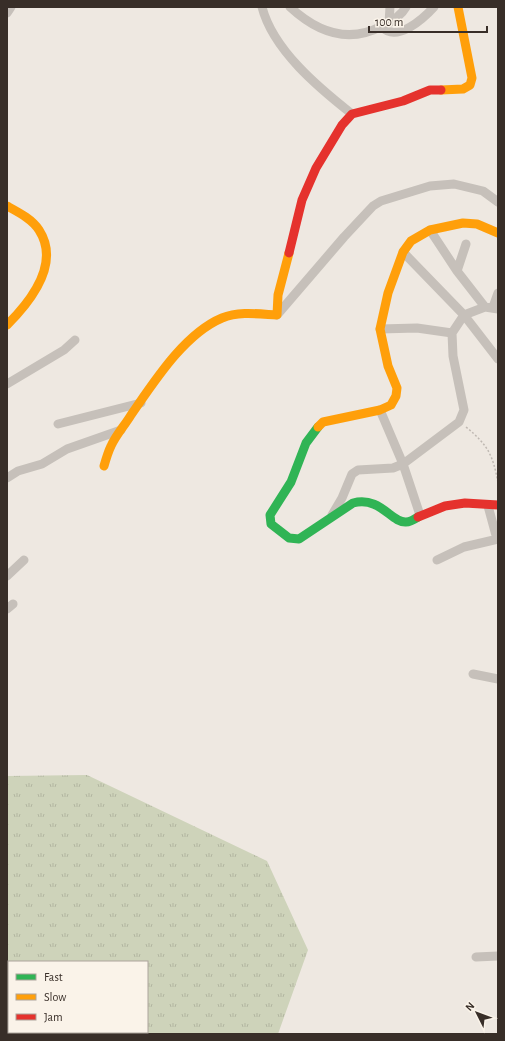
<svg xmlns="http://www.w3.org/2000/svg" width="505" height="1041" viewBox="0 0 505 1041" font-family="'Alegreya Sans',sans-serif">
<defs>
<pattern id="grass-tufts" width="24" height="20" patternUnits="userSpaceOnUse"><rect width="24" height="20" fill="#ced3ba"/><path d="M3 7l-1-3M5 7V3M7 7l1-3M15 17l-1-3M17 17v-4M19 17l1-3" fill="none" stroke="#b2b5a0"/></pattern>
</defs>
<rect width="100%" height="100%" fill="#eee8e1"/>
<path fill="url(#grass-tufts)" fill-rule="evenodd" d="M 87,775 L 267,861 L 308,950 L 278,1034 L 7,1034 L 7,776 ZM 9,962 L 147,962 L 147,1032 L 9,1032 Z"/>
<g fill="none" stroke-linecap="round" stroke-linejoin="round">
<path stroke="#bfb8b2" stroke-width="1.5" stroke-dasharray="2 2" stroke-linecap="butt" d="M 466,427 C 488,445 493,455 498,483"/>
<path stroke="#c6c0ba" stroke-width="9" d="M 262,7 C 273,50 319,88 352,114
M 290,7 C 317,32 348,44 382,26 C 391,22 401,16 406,7
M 7,13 L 11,7
M 389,23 L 390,7
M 382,27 C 397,43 424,18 434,7
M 430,230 L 457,271 L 485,307
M 403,252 L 464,315 L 498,359
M 457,271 L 466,244
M 493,307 L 498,293
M 277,315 L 344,237 L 373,206 L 381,201 L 430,186 L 454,184 L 483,191 L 498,202
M 380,329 L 417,328 L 452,333
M 7,384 L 64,350 L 75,340
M 380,410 L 403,464 L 420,515
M 58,424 L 141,403
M 7,478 L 18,471 L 42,464 L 67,449 L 121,430
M 488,506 L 497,539
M 332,515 L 342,498 L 352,474 L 358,470 L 393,468 L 403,464 L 459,422 L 464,410 L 453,356 L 452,333 L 464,315 L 485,307 L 498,309
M 437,560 L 464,547 L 498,539
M 7,576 L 24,560
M 7,609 L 13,604
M 473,674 L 498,679
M 476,957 L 498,956"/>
<path stroke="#30b455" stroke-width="9" d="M 318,427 L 306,443 L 291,482 L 270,515 L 271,524 L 289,538 L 299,539 L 353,503 C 381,496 391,523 406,522 C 410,522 415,519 418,517"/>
<path stroke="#ff9f0a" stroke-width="9" d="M 441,90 L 463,89 L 470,85 L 472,78 L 458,7
M 7,206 C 18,212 32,219 39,230 C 61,264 29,303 7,325
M 318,427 L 323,422 L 380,410 L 391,405 L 396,396 L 397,388 L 388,366 L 380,329 L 388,293 L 403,252 L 411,241 L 430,230 L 463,223 L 477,224 L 498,233
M 104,466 C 106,459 108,452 111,446 C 116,435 125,425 131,415 C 154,382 184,334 222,318 C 239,311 259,314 277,315 L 278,295 L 289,253"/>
<path stroke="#e5322d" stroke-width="9" d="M 289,253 L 302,200 L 316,168 L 342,125 L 352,114 L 403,101 L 430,90 L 441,90
M 418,517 L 445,506 L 465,503 L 498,505"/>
</g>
<rect width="505" height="1041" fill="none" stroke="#382e28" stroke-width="16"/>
<rect x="8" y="961" width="140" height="72" fill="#faf3e9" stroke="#aca49c"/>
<rect x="16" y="974" width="20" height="6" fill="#30b455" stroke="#aca49c"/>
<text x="44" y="981" font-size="12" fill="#382e28">Fast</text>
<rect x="16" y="994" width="20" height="6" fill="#ff9f0a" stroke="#aca49c"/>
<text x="44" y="1001" font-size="12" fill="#382e28">Slow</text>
<rect x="16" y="1014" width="20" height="6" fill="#e5322d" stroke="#aca49c"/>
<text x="44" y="1021" font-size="12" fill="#382e28">Jam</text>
<g transform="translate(477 1013) rotate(312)" stroke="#faf3e9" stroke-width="3" paint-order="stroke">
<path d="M0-3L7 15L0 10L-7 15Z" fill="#382e28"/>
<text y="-6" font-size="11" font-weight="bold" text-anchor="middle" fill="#382e28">N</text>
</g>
<path d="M369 26v6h118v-6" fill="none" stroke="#382e28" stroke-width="2"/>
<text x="375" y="26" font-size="12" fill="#382e28" stroke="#faf3e9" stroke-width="3" paint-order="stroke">100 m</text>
</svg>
